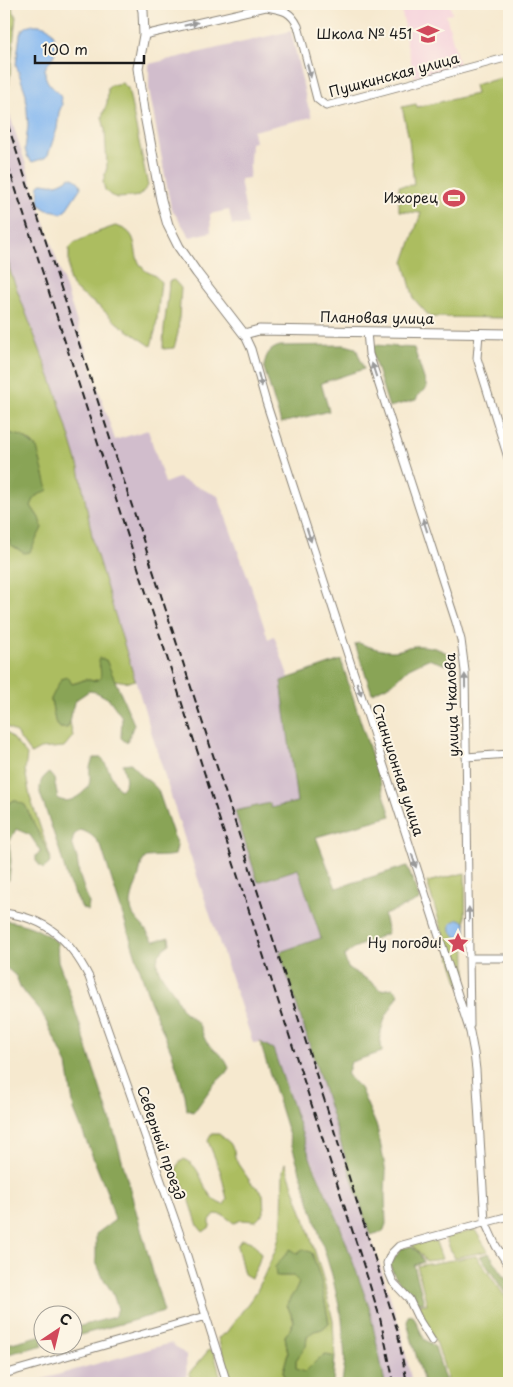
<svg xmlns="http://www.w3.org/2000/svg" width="513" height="1387" viewBox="0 0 513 1387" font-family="'Playpen Sans',sans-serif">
<rect width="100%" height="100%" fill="#fcf5e5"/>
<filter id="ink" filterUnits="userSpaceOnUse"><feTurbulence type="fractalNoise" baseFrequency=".02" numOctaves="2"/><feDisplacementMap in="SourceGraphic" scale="10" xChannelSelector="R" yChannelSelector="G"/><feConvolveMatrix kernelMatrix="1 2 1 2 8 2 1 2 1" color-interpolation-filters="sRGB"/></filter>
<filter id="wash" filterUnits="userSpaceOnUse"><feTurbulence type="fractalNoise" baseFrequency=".0096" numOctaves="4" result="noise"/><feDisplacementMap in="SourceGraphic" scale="20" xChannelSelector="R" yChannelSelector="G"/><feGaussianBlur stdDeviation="1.12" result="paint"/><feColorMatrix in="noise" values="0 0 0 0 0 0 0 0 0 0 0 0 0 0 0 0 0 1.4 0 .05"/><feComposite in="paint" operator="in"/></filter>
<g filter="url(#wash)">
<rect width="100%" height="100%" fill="#f6e9cf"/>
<path fill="#f5cfdb" d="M 400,4 L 450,4 L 452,14 L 446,15 L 459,65 L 415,77 L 403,28 L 405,27 Z"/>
<path fill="#d1bdcc" d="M 291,31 L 307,103 L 312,117 L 253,131 L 255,142 L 251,143 L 249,178 L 240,179 L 248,225 L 232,225 L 229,210 L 210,214 L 211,232 L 190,237 L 171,208 L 149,89 L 149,64 Z
M 4,97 L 115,440 L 148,430 L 165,483 L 178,478 L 218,496 L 251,586 L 268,639 L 274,636 L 289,678 L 281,681 L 297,802 L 271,808 L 270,804 L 259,882 L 298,869 L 321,938 L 280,952 L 400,1328 L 412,1383 L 385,1383 L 369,1307 L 338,1220 L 260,1042 L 253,1043 L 180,825 L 94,546 L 79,468 L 57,395 L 10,271 L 4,239 Z
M 171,1343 L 186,1355 L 187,1383 L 28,1383 Z"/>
<path fill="#acbd60" stroke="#646c3e" d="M 4,4 L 10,4 L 16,16 L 9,85 L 5,89 L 4,84 Z
M 509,76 L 509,318 L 430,317 L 414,299 L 404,262 L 421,213 L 399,211 L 399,186 L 414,185 L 409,139 L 402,107 L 416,104 L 417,107 L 476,94 L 474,85 Z
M 122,83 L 128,88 L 148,186 L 139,196 L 132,197 L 117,198 L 110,195 L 105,190 L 103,182 L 107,167 L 105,130 L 102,117 L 107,103 L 108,88 L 111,85 Z
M 115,226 C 143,232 130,253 142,267 C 145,272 151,273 155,276 C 157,277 159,280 161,282 L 156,328 L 151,346 L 117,323 L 101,308 L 77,291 L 72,286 L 69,279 L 69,248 L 74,243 L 95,233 Z
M 4,239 L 10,271 L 57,395 L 79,468 L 94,546 L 135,680 L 128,682 L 114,680 L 106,660 L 99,665 L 102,672 L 100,679 L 93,681 L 86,679 L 79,682 L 72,684 L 51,699 L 55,721 L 60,728 L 67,728 L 70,722 L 73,736 L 64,747 L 40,749 L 31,754 L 15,732 L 7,727 L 4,727 L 4,529 L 11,545 L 39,518 L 31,506 C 35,496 36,487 38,476 C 42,445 33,438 4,432 Z
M 174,280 L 181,288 L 178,333 L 174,348 L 163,349 C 163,326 168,304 169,281 Z
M 4,730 L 13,739 L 27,755 L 25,770 L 30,797 L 51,859 L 24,805 L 14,800 L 4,807 Z
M 465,873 L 466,986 L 463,987 L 458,982 L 427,882 Z
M 211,1134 L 219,1134 L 230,1143 L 234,1150 L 235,1157 L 238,1164 L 252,1184 L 258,1188 L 263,1194 L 264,1213 L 256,1221 L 241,1220 L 234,1223 L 223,1215 L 215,1214 L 210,1220 L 210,1227 L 203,1232 L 198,1226 L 187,1192 L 176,1171 L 178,1164 L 184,1159 C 206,1168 200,1198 224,1205 L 227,1199 L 221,1173 L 208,1141 Z
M 285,1163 L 308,1229 L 324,1281 L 333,1321 L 335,1357 L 326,1355 L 305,1372 L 296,1370 L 296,1360 L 306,1346 L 307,1337 L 314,1331 L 322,1329 L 329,1323 L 321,1281 L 312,1253 L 276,1276 L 293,1276 L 299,1282 C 297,1291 290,1296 287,1305 L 294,1321 L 290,1329 L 285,1336 L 288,1353 L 283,1371 L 286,1383 L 231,1383 L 218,1338 L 226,1333 L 257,1291 L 276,1249 L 282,1224 L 283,1170 Z
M 475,1230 L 488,1251 L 454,1258 L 445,1237 Z
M 435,1239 L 442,1259 L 426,1261 L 419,1252 L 412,1245 Z
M 241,1240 C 253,1240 255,1245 261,1254 L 258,1265 L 251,1278 L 244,1274 L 237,1246 Z
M 476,1256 L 509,1302 L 509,1383 L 449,1383 L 437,1344 L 422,1320 L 416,1305 L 427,1304 L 417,1266 Z
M 209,1350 L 214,1352 L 222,1383 L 190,1383 L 190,1372 Z"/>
<path fill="#89a456" stroke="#526039" d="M 345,345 L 356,348 L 364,369 L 321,383 L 329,411 L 281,423 L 264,368 C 265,357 268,349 280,346 Z
M 376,345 L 414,348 L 427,388 L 424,391 L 419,394 L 416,400 L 389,407 L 372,353 L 372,348 Z
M 4,432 L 22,436 L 37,448 L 48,490 L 35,497 L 31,506 L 39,518 L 42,528 L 30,552 L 24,553 L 11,545 L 4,529 Z
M 359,643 C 369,647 382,651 393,651 C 398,651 404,649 408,647 C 422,644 438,647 450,655 L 447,665 L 428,659 L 409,668 L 393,683 L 372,693 L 355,644 Z
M 99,658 L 106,660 L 134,724 L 127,743 L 121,738 L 122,717 L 109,699 L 96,692 L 89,691 L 77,699 L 73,706 L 70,722 L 67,728 L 60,728 L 55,721 L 51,699 L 61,679 L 68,677 L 72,684 L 79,682 L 86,679 L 93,681 L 100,679 C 102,671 99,666 99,658 Z
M 341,660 L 391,816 L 316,837 L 336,888 L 407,866 L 420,900 L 384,915 L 388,933 L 354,948 L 344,956 L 348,968 L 370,981 L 381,990 L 393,988 L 399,994 L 385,1018 L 380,1035 L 382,1052 L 351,1062 L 347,1075 L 360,1088 L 377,1127 L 386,1172 L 385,1195 L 386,1224 L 383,1232 L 370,1235 L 280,952 L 321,938 L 298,869 L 258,882 L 235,811 L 270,803 L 271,808 L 297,802 L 281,681 Z
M 94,758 L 102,758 C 109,768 112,781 120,790 C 130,781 124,776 123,764 L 131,763 C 135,767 138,772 142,776 C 148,780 153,784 158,790 L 177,846 L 175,855 C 165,857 156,856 146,857 C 139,865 141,870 138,879 C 134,890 127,906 134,916 C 137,921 142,924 145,929 C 148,933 150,937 154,941 L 169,937 L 170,944 C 143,961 165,977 175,995 C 179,1003 180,1008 187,1014 C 191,1018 196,1020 199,1025 C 203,1031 203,1039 209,1045 C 218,1054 224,1055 229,1068 L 225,1074 L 214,1084 L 194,1112 L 187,1110 L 185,1095 L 172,1053 L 150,1001 L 102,849 C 97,839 91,833 80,830 L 74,835 L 72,843 L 77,858 L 79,874 L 89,903 L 88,911 L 82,908 L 68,881 L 60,852 L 40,793 C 40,783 40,779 49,773 L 54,779 L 58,799 C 66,802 70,801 77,797 C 100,782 83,774 94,758 Z
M 14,800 L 25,805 L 51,859 L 49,864 L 43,869 L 36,861 L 36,855 L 41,852 L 30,835 L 16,829 L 9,843 L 11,861 L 9,880 L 4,882 L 4,807 Z
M 4,920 C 28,925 37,927 57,942 L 58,961 L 66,982 L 115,1135 L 164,1312 L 73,1337 L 73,1328 L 114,1317 L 118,1309 L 113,1294 L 103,1278 L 96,1262 L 96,1234 L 115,1220 L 108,1195 L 74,1110 L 67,1064 L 42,1013 L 21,989 L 16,976 L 4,966 Z
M 260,1042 L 273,1049 L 312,1163 L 338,1220 L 369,1307 L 385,1383 L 342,1383 L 345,1360 L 342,1319 L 332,1275 Z
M 411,1246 L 418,1252 L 424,1262 L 414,1265 L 424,1303 L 415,1302 C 408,1288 394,1281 390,1265 L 401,1249 Z
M 290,1249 L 297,1254 L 304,1249 L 312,1253 L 321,1281 L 329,1323 L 322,1329 L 314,1331 L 307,1337 L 306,1346 L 296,1360 L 296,1369 L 305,1372 L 318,1359 L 326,1355 L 335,1357 L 333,1383 L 286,1383 L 283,1371 L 288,1353 L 285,1336 L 290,1329 L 294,1321 L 287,1305 C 290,1296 297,1291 299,1282 L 293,1276 L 276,1276 L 275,1267 Z
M 489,1253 L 509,1283 L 509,1299 L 480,1256 Z
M 411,1315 L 414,1317 L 424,1339 L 435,1347 L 446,1383 L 424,1383 L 407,1323 L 408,1316 Z
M 42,1335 L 42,1344 L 44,1345 L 4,1355 L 4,1345 Z"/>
<path fill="#83b7f1" stroke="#506a86" d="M 29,25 C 43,24 55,26 55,44 C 55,48 55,52 54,55 C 51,61 44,66 45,72 C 45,85 56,88 61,97 L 62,105 L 59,112 L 57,129 L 48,155 L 45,158 L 32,162 L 27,156 L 25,149 L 28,126 L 26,94 L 16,65 L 20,34 L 22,30 Z
M 70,177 C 75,179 80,181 81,187 L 65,211 L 62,214 C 61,214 56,211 55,211 C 51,210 47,211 44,208 C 40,206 39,202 39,198 C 36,175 44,186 56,184 C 61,183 66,180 70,177 Z
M 460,919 C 467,922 466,927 466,934 L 461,938 C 453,937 448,930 452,922 Z"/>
</g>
<g filter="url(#ink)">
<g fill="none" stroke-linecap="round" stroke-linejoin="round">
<g stroke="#898276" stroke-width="9">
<path id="minor" d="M 144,35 L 266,7 C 282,10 290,10 298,26 L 317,99 L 326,106 L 509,57
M 367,332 L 369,354 L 456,622 L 461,640 L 465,671 L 470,1025
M 244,334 L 251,349 L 266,402 L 470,1032 L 474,1053 L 476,1070 L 485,1222 L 496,1246 L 509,1266
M 479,334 L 477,358 L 509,461
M 466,757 L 509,754
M 4,913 C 47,918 70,940 89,977 L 183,1243 L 227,1383
M 470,958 L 509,958
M 432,1341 L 419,1320 L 409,1299 L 393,1282 L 388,1270 L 387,1263 L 391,1254 L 399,1246 L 509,1216
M 4,1374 L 206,1316"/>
</g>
<g stroke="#898276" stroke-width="11">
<path id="tertiary" d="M 141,4 L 143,11 L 144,35 L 138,68 L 144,110 L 161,200 L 168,225 L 179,247 L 197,273 L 244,334 L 259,330 L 509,334"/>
</g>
<use href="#minor" stroke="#fff" stroke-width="7"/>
<use href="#tertiary" stroke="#fff" stroke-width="9"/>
<path stroke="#1c1c1c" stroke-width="2" stroke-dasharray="8 4" stroke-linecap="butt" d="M 4,113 L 274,942 L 369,1240 L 397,1329 L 406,1378
M 4,153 L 367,1276 L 380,1318 L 394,1383"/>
</g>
<defs><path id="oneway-solid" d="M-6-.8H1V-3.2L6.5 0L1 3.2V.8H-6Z" transform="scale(1.25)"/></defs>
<g fill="#999">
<use href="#oneway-solid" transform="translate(191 24) rotate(-13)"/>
<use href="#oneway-solid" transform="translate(309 71) rotate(75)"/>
<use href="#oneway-solid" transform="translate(374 370) rotate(-108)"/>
<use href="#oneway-solid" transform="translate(260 380) rotate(75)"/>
<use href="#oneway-solid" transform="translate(425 525) rotate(-108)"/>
<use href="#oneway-solid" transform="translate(309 535) rotate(72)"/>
<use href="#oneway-solid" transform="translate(465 681) rotate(-91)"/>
<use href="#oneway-solid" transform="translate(359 689) rotate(72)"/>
<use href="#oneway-solid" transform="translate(414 861) rotate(72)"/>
<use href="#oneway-solid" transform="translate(469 914) rotate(-91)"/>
</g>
</g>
<defs>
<g id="school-bare" transform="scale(1.725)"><path d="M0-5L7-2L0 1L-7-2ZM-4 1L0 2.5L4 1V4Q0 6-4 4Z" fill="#d1495b" stroke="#fcf5e5" stroke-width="2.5" paint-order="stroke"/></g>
<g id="stadium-bare" transform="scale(1.725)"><path d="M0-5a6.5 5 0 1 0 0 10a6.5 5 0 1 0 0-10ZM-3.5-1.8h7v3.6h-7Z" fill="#d1495b" stroke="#fcf5e5" stroke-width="2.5" paint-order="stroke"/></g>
<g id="sight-bare" transform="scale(1.725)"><path d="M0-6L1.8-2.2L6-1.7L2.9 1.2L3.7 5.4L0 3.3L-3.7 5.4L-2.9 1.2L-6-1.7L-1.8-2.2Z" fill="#d1495b" stroke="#fcf5e5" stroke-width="2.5" paint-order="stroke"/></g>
</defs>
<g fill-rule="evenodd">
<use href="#school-bare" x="428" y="34"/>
<use href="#stadium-bare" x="454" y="198"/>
<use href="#sight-bare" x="458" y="943"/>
</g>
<g text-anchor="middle" stroke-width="4" stroke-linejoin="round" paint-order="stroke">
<g font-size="14" fill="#1c1c1c" stroke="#fcf5e5" text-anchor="end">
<text x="412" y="39">Школа № 451</text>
<text x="438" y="203">Ижорец</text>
<text x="442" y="948">Ну погоди!</text>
</g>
<g font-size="14" fill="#1c1c1c" stroke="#fcf5e5">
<text transform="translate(394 75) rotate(-15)" y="5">Пушкинская улица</text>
<text transform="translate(377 318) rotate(1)" y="5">Плановая улица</text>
<text transform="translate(452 705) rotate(-92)" y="5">улица Чкалова</text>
<text transform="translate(398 770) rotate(72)" y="5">Станционная улица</text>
<text transform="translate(161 1143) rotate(71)" y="5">Северный проезд</text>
</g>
</g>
<rect width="513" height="1387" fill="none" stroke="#fcf5e5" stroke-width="20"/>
<g transform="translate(58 1330) rotate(35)"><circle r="24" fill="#fcf5e5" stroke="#a29e95"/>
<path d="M0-4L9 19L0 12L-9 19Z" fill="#d1495b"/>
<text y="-8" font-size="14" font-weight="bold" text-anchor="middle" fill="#1c1c1c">С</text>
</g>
<path d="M35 55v8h109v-8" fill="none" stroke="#1c1c1c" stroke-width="2.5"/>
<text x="42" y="55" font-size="15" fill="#1c1c1c" stroke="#fcf5e5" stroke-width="4" paint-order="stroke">100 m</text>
</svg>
